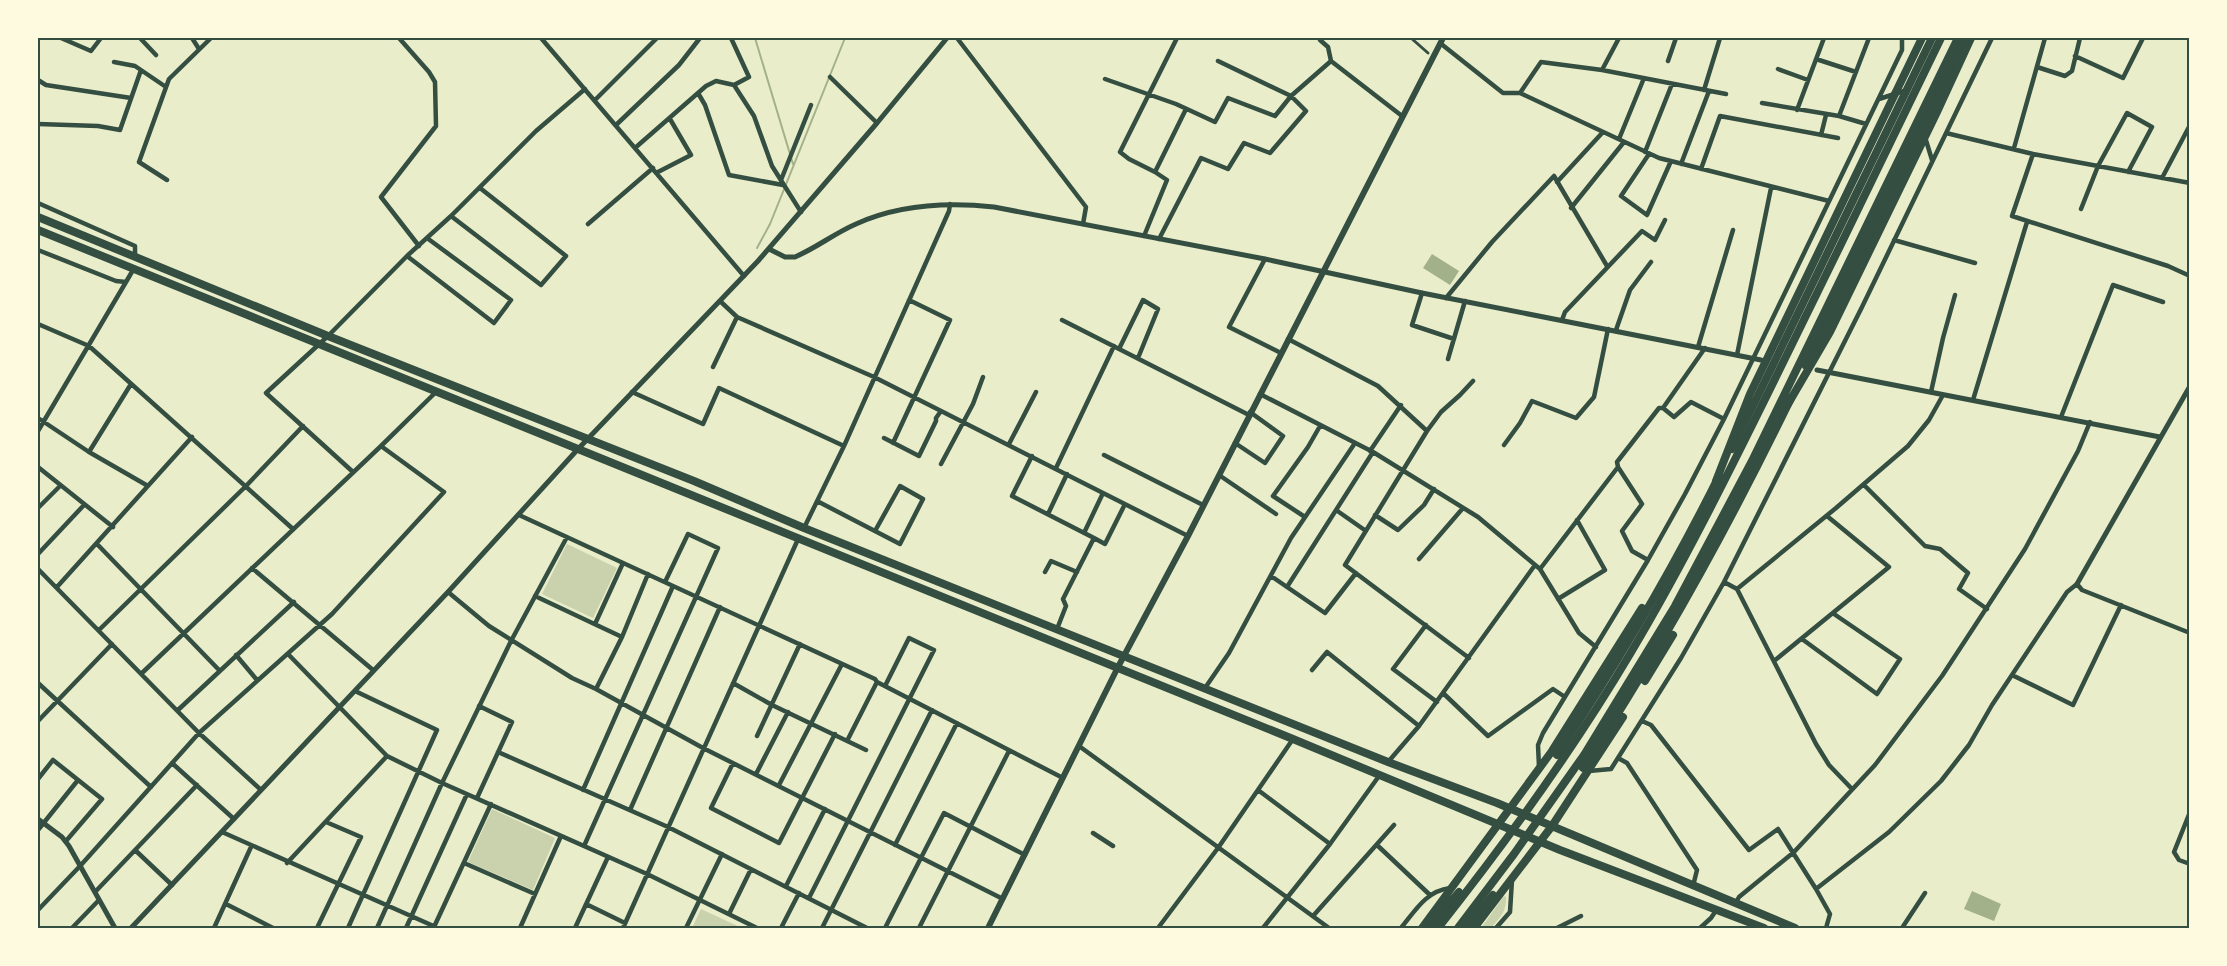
<svg xmlns="http://www.w3.org/2000/svg" width="2227" height="966" viewBox="0 0 2227 966" font-family="'Nunito Sans',sans-serif">
<rect width="100%" height="100%" fill="#e9edc9"/>
<path fill="#cad2ad" d="M 567,544 L 617,568 L 593,618 L 542,594 Z
M 492,809 L 555,838 L 533,890 L 468,862 Z
M 1504,896 L 1506,897 C 1507,911 1500,918 1491,928 L 1481,928 Z
M 701,909 L 742,928 L 692,928 Z"/>
<path fill="#a3b18a" d="M 1432,254 L 1459,271 L 1450,285 L 1423,268 Z
M 1972,891 L 2001,904 L 1994,921 L 1964,909 Z"/>
<g fill="none" stroke-linecap="round" stroke-linejoin="round">
<path stroke="#a3b18a" stroke-width="2" d="M 755,38 L 793,164
M 757,248 L 770,224 L 845,38"/>
<path stroke="#344e41" stroke-width="3" d="M 1411,38 L 1428,53"/>
<path stroke="#344e41" stroke-width="4.5" d="M 61,38 L 91,51 L 101,38
M 140,38 L 156,55
M 192,38 L 199,49
M 399,38 L 429,72 L 435,82 L 436,126 L 381,197 L 419,246
M 541,38 L 744,276
M 731,38 L 749,77 L 734,85 L 754,116 L 772,166 L 801,212
M 957,38 L 1086,207 L 1083,224
M 1177,38 L 1120,152 L 1129,159 L 1155,172 L 1186,109
M 1320,40 L 1328,47 L 1331,61 L 1402,116
M 1440,43 L 1503,93 L 1520,93 L 1659,158 L 1829,201
M 2075,56 L 2123,78 L 2143,38
M 1816,59 L 1856,72
M 1668,61 L 1676,38
M 114,62 L 135,66 L 166,87
M 2037,67 L 2065,76 L 2072,71 L 2080,38
M 1778,69 L 1808,80
M 1602,70 L 1726,94
M 830,77 L 877,123
M 1105,79 L 1176,104 L 1215,122 L 1228,98 L 1275,116 L 1291,96 L 1331,61
M 38,80 L 46,85 L 131,98
M 1704,90 L 1720,38
M 698,93 L 705,105 L 729,175 L 783,185
M 1520,93 L 1541,62 L 1602,70 L 1619,38
M 1879,99 L 1907,90
M 595,100 L 657,38
M 1762,103 L 1839,116 L 1866,124
M 1797,110 L 1824,38
M 1839,116 L 1869,38
M 38,124 L 98,126 L 120,130 L 141,70
M 616,125 L 679,65 L 700,38
M 1946,133 L 2033,154 L 2190,183
M 1821,135 L 1826,115
M 1925,137 L 1932,160
M 1619,139 L 1644,78
M 635,148 L 706,86 L 716,81 L 734,85
M 2014,148 L 2045,38
M 1645,152 L 1672,84
M 1649,154 L 1621,196 L 1647,215 L 1671,161
M 2033,154 L 2012,216 L 2168,266 L 2190,276
M 1681,164 L 1709,91
M 1701,169 L 1720,116 L 1838,138
M 656,173 L 691,155 L 670,119
M 2162,178 L 2190,125
M 167,180 L 139,162 L 169,79 L 211,38
M 781,180 L 811,105
M 1557,182 L 1603,132
M 38,203 L 135,246 L 135,257
M 1571,208 L 1624,142
M 2081,209 L 2098,166 L 2127,113 L 2152,127 L 2128,172
M 451,216 L 541,285 L 566,256 L 480,188
M 588,224 L 653,168
M 1144,236 L 1167,180 L 1155,172
M 1159,239 L 1201,158 L 1228,169 L 1244,143 L 1270,153 L 1306,111 L 1291,96 L 1218,61
M 1894,240 L 1975,263
M 38,250 L 116,281 L 126,282 L 133,270
M 407,256 L 494,323 L 511,300 L 427,238
M 1265,259 L 1229,327 L 1281,353
M 1422,293 L 1412,325 L 1454,339
M 1446,298 L 1492,242 L 1554,176 L 1607,266
M 720,301 L 737,317 L 874,377 L 1188,536
M 1062,320 L 1249,415
M 1562,320 L 1565,312 L 1642,231 L 1655,240 L 1665,220
M 38,324 L 89,346 L 293,529
M 1616,330 L 1630,290 L 1651,262
M 1288,339 L 1378,386 L 1427,431
M 1698,347 L 1733,230
M 1119,349 L 1143,300 L 1158,309 L 1138,358
M 1737,355 L 1771,188
M 1448,359 L 1465,301
M 713,367 L 737,317
M 632,392 L 703,424 L 719,388 L 844,446
M 1931,392 L 1943,338 L 1955,295
M 1260,394 L 1373,452 L 1478,517 L 1540,569 L 1579,633 L 1596,647
M 1973,400 L 2027,222
M 1663,408 L 1674,417 L 1691,402 L 1724,419
M 2061,417 L 2113,285 L 2163,302
M 38,418 L 89,452 L 148,486
M 38,431 L 126,282
M 884,438 L 919,456 L 936,421 L 936,418 L 941,411
M 893,443 L 950,320 L 909,300
M 1235,443 L 1265,463 L 1283,436 L 1250,412
M 1009,444 L 1036,392
M 1504,445 L 1520,423 L 1532,401 L 1576,418 L 1594,397 L 1608,329
M 1370,451 L 1401,405
M 89,452 L 131,384
M 1104,455 L 1203,505
M 1032,456 L 1012,496 L 1094,538 L 1105,544 L 1125,504
M 941,464 L 973,404 L 983,377
M 38,467 L 113,527
M 1618,467 L 1642,504 L 1622,531 L 1632,551 L 1648,560
M 1056,468 L 1114,346
M 353,472 L 266,393 L 328,336 L 407,256 L 451,216 L 536,131 L 585,89
M 1219,475 L 1276,514
M 1864,485 L 1925,546 L 1940,549 L 1968,573 L 1959,589 L 1987,609
M 817,501 L 900,544 L 923,499 L 900,486 L 875,531
M 38,508 L 60,486
M 1336,510 L 1366,531
M 1048,514 L 1067,474
M 519,515 L 875,679 L 877,682 L 1063,778
M 1375,515 L 1398,530 L 1424,505 L 1434,489
M 1305,517 L 1273,496 L 1308,447 L 1320,426
M 804,528 L 844,446 L 949,211 L 950,204
M 1084,533 L 1103,493
M 97,544 L 219,670
M 38,554 L 84,505
M 1419,559 L 1463,508
M 252,568 L 373,670
M 38,569 L 199,733 L 261,790
M 1540,569 L 1618,467 L 1617,462 L 1659,408 L 1663,408 L 1705,348
M 1045,572 L 1051,561 L 1077,572
M 1271,576 L 1325,613 L 1356,573
M 1724,582 L 1737,589 L 1836,508 L 1908,446 L 1929,420 L 1943,395
M 57,587 L 192,437
M 1287,587 L 1373,452
M 1737,589 L 1816,744 L 1829,765 L 1852,789
M 448,592 L 489,626 L 572,678 L 596,689 L 703,748 L 1003,899
M 535,596 L 622,637
M 1558,599 L 1605,570 L 1577,520
M 595,624 L 623,563
M 1426,625 L 1393,669 L 1437,702
M 1057,629 L 1066,606 L 1063,599 L 1094,538
M 99,630 L 246,486 L 303,426
M 1802,639 L 1877,694 L 1900,659 L 1834,614
M 288,654 L 387,756 L 442,783 L 647,874 L 757,928
M 236,655 L 257,680
M 1469,658 L 1345,565 L 1427,431 L 1441,412 L 1460,395 L 1473,381
M 1774,661 L 1889,567 L 1827,516
M 1312,670 L 1327,652 L 1419,726
M 142,673 L 381,446 L 437,391
M 2012,675 L 2073,705 L 2121,605
M 38,683 L 151,787
M 733,683 L 772,705 L 866,750
M 1205,688 L 1229,653 L 1291,538 L 1355,443
M 596,689 L 622,637 L 648,574
M 1443,693 L 1488,736 L 1553,689 L 1565,697
M 178,710 L 294,602
M 38,721 L 112,644
M 1642,721 L 1651,725 L 1749,850 L 1778,829 L 1816,889
M 757,736 L 800,644
M 847,741 L 877,682
M 1079,746 L 1329,928
M 498,752 L 668,827 L 867,928
M 1618,758 L 1627,763 L 1697,870 L 1693,886
M 1388,762 L 1419,726 L 1535,565
M 172,763 L 234,819
M 733,763 L 711,808 L 779,843 L 835,734
M 1539,767 L 1538,745 L 1543,733 L 1648,560 L 1685,494 L 1724,419 L 1902,50 L 1902,38
M 1589,771 L 1611,769 L 1681,658 L 1724,582 L 1862,307 L 1992,38
M 756,774 L 788,712
M 38,779 L 53,760 L 102,799 L 66,841
M 779,785 L 842,664
M 583,790 L 673,586
M 1258,790 L 1330,844
M 477,798 L 512,722 L 479,706
M 630,810 L 720,607
M 2190,812 L 2174,852 L 2179,860 L 2190,864
M 38,830 L 78,780
M 222,832 L 438,928
M 1093,833 L 1113,846
M 895,845 L 957,723
M 1377,845 L 1430,895
M 584,846 L 718,548 L 688,534 L 665,582
M 135,850 L 172,885
M 287,863 L 387,756
M 464,863 L 535,894
M 786,886 L 825,809
M 96,891 L 197,785
M 809,898 L 934,650 L 909,638 L 885,686
M 226,904 L 273,928
M 586,904 L 625,923
M 1735,904 L 1739,897 L 1794,852 L 1875,765 L 1942,676 L 2025,549 L 2078,451 L 2090,422
M 38,910 L 81,865 L 199,733 L 332,614 L 444,492 L 381,446
M 729,914 L 751,869
M 1313,916 L 1394,825
M 434,927 L 491,804
M 72,928 L 99,900
M 214,928 L 251,847
M 317,928 L 361,837 L 326,822
M 348,928 L 437,730 L 355,691
M 377,928 L 442,783 L 511,641 L 567,537
M 406,928 L 467,794
M 520,928 L 561,836
M 575,928 L 608,857
M 623,928 L 799,537
M 686,928 L 722,854
M 781,928 L 799,893
M 822,928 L 932,710
M 885,928 L 944,813 L 1025,855
M 919,928 L 1009,751
M 1158,928 L 1218,848 L 1293,739
M 1263,928 L 1330,844 L 1379,776
M 1401,928 C 1415,911 1426,891 1450,888
M 1496,928 L 1510,912 L 1512,880
M 1557,928 L 1581,916
M 1700,928 L 1711,918 L 1717,909
M 1826,928 L 1830,914 L 1816,889 L 1889,832 L 1941,781 L 1969,745 L 1992,705 L 2067,592 L 2077,584 L 2082,590 L 2190,633
M 1902,928 L 1925,893"/>
<path stroke="#344e41" stroke-width="5" d="M 769,249 L 785,257 L 795,257 C 816,248 835,233 856,224 C 900,204 947,202 994,207 L 1265,259 L 1422,293 L 1761,360
M 1817,370 L 2160,437
M 2077,584 L 2190,386
M 38,819 L 62,837 L 69,846 L 115,928
M 131,928 L 448,592 L 578,449 L 758,261 L 877,123 L 947,38"/>
<path stroke="#344e41" stroke-width="6" d="M 988,928 L 1118,667 L 1188,536 L 1443,38"/>
<path stroke="#344e41" stroke-width="8" d="M 38,217 L 328,336 L 694,481 L 804,528 L 1388,762 L 1497,803 L 1795,928
M 38,230 L 1293,739 L 1560,850 L 1764,928
M 1806,366 L 1966,38
M 1732,449 L 1932,38
M 1645,681 L 1673,635
M 1557,755 C 1616,665 1671,573 1719,476
M 1583,768 C 1661,649 1729,526 1791,398
M 1422,928 L 1552,751 L 1642,608
M 1429,928 L 1459,892
M 1466,928 L 1493,895
M 1474,928 L 1552,826 L 1623,717"/>
<path stroke="#344e41" stroke-width="8" d="M 1788,404 L 1830,332 L 1937,112 L 1971,38
M 1716,481 L 1750,394 L 1922,38
M 1438,928 C 1507,841 1573,750 1630,654 C 1682,567 1727,476 1772,385 C 1829,270 1885,153 1941,38
M 1458,928 L 1514,854 L 1584,755 L 1675,606 L 1752,461 L 1958,38"/>
</g>
<rect width="2227" height="966" fill="none" stroke="#fefae0" stroke-width="78"/>
<rect x="39" y="39" width="2149" height="888" fill="none" stroke="#344e41" stroke-width="2"/>
</svg>
